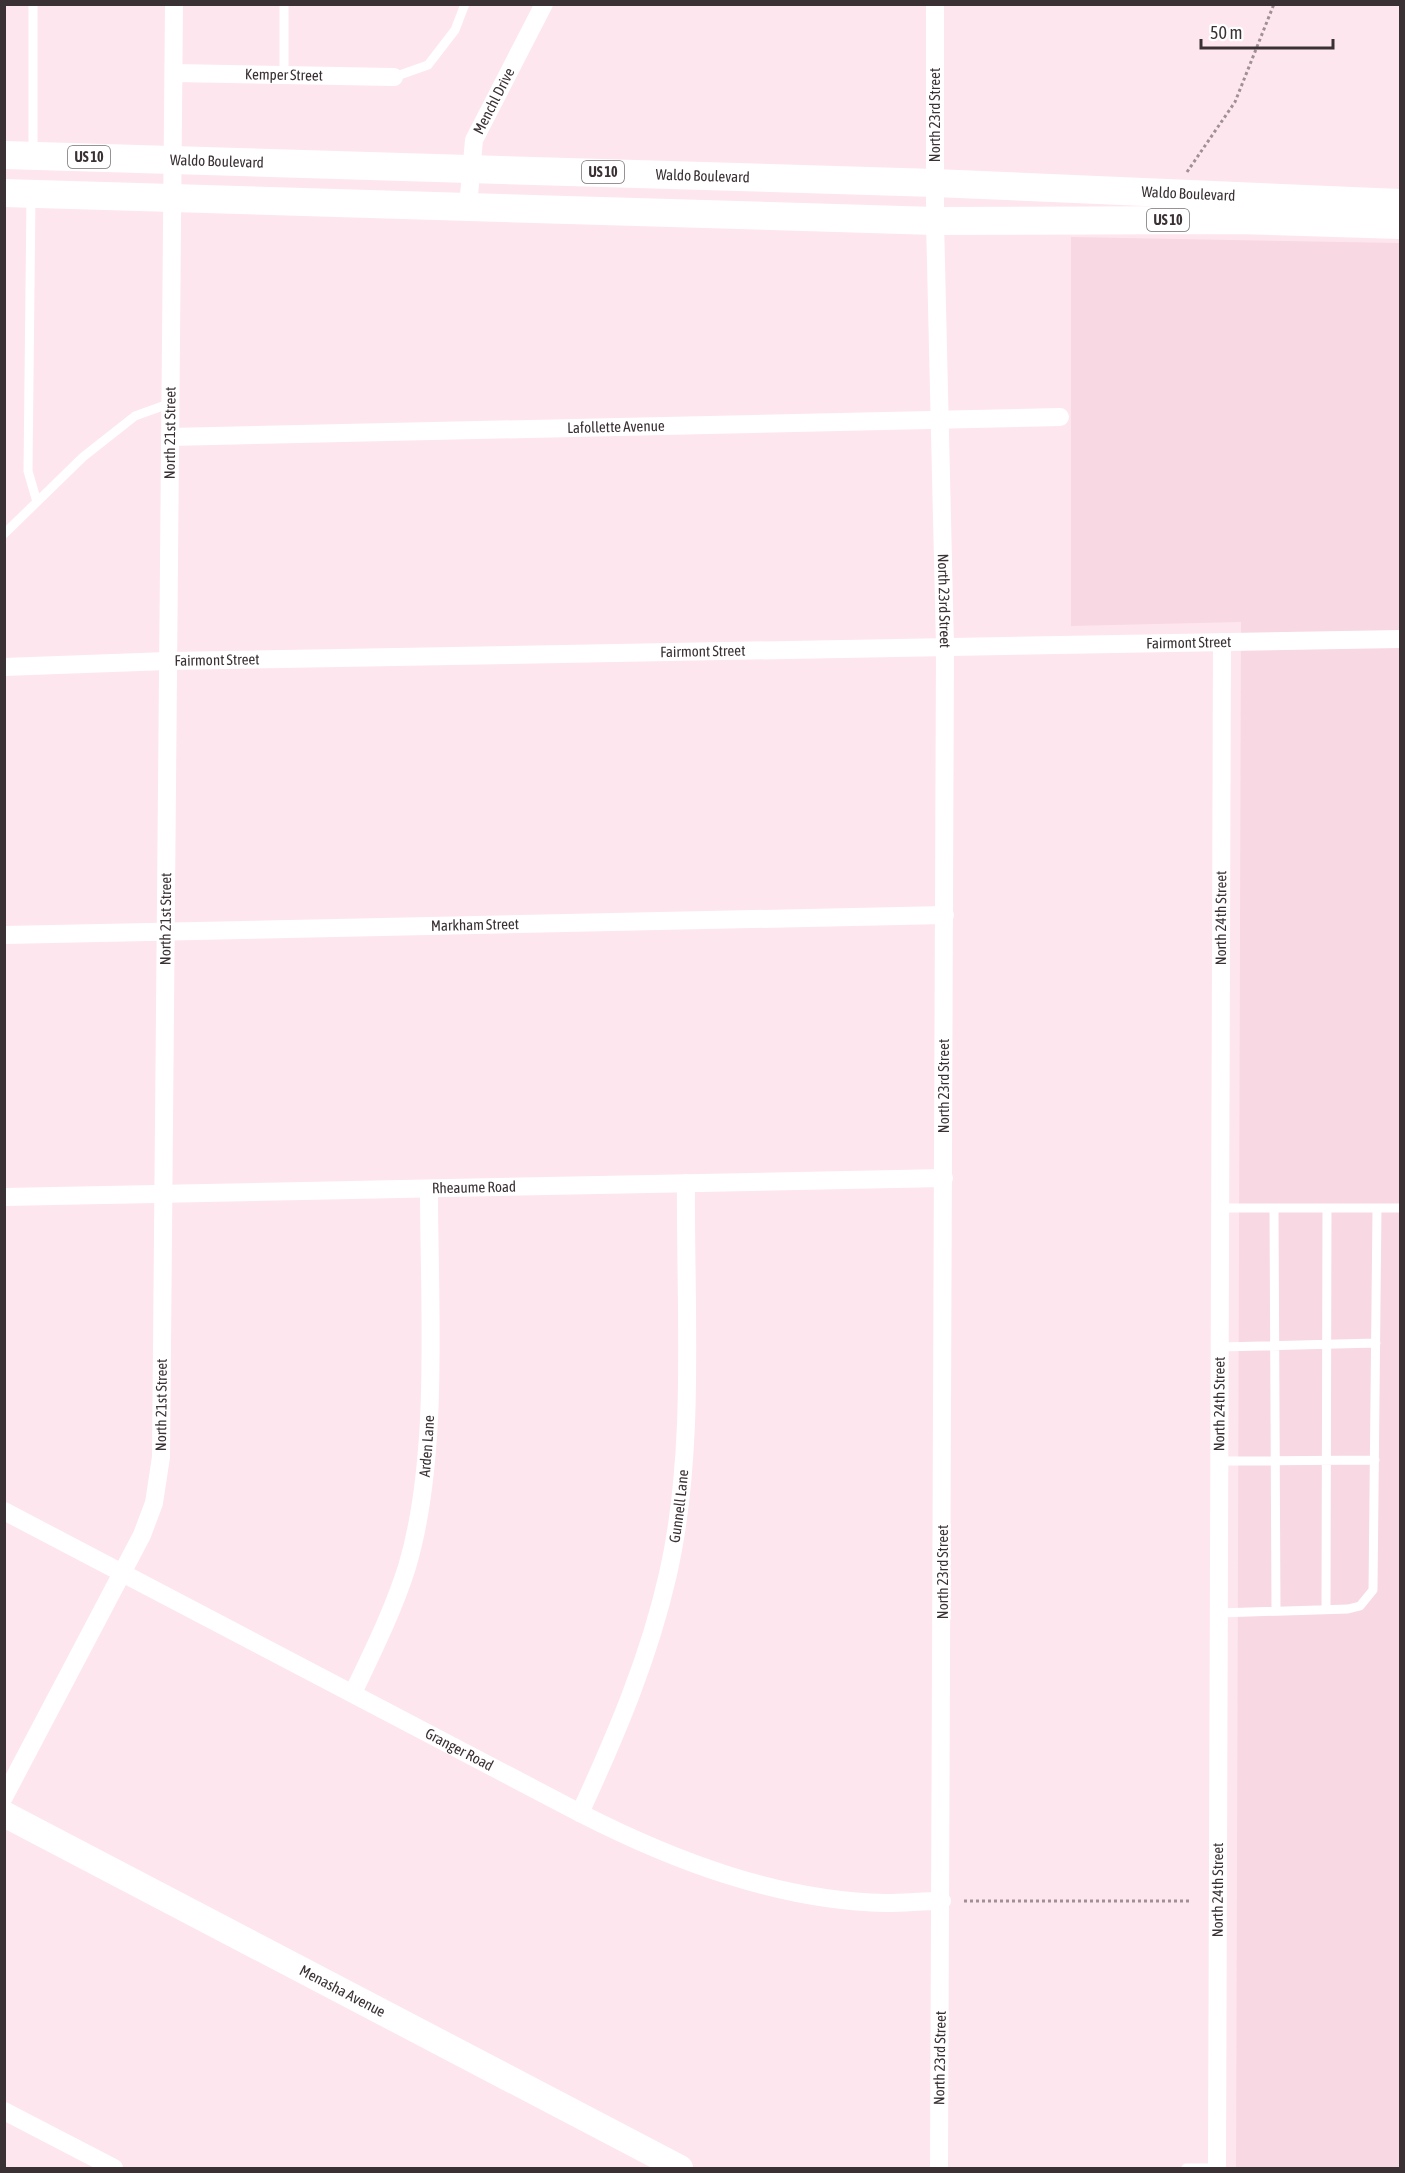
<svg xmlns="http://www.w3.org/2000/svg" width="1405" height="2173" viewBox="0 0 1405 2173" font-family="'Asap Condensed',sans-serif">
<rect width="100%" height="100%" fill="#fee6ee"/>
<path fill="#f8d8e3" d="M 1071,237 L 1400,243 L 1400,2168 L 1236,2168 L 1241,622 L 1071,626 Z"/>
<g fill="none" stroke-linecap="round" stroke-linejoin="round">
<path stroke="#a09095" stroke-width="3" stroke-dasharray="3 3" stroke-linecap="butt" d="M 1187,172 L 1235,102 L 1274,4
M 964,1901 L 1189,1901"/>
<path stroke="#fff" stroke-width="9" d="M 284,75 L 284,4
M 394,77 L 428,65 L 455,30 L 465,4
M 33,153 L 33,4
M 31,196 L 28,471 L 37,502
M 4,534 L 83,457 L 135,416 L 171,403
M 1220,1208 L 1400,1208
M 1274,1209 L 1276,1611
M 1220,1347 L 1376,1343
M 1219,1461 L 1375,1460
M 1326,1609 L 1327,1208
M 1219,1613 L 1348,1609 L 1360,1606 L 1373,1590 L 1377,1208
M 1186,2168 L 1217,2168"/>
<g stroke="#fff" stroke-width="18">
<path id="s1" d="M 935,4 L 935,221 L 945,646 L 939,2168"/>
<path id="s2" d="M 174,73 L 394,77"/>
<path id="s3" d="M 468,206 L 474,140 L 544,4"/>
<path id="s4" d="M 170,437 L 1060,417"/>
<path id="s5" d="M 4,667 L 167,661 L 1400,639"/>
<path id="s6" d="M 4,935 L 945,915"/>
<path id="s7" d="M 4,1197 L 944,1178"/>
<path id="s8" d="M 4,1511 L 580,1813 C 674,1861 779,1901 886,1903 C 905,1903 923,1901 942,1901"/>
<path id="s9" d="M 353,1693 C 373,1651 393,1611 407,1567 C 440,1456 429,1305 429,1189"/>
<path id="s10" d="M 4,1797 L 142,1535 L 154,1503 L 161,1457 L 174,4"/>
<path id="s11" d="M 580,1813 C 616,1735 649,1658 668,1574 C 696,1451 685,1310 686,1183"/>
<path d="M 4,2111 L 114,2168"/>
<path id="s12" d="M 1217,2168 L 1222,642"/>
</g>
<path stroke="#fff" stroke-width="26" id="s13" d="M 4,1814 L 680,2168"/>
<g stroke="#fff" stroke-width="28">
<path id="s14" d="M 4,155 L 935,183 L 1400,203"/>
<path d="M 4,193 L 935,221 L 1238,220 L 1400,225"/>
</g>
</g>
<g text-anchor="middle" stroke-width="6" stroke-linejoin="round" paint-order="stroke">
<g fill="#fff" stroke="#756f71" stroke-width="1.5">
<rect x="68" y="146" width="42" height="22" rx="4.5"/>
<rect x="582" y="161" width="42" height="22" rx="4.5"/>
<rect x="1147" y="209" width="42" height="22" rx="4.5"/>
</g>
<g font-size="14" font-weight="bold" fill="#3a3134">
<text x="89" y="162">US 10</text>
<text x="603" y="177">US 10</text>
<text x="1168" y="225">US 10</text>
</g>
<g font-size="15" fill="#3a3134" stroke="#fff">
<text dy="5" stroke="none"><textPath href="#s2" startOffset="110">Kemper Street</textPath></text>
<text dy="5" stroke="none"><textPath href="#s3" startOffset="110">Menchl Drive</textPath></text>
<text transform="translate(935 115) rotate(-90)" y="5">North 23rd Street</text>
<text dy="5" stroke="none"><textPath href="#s14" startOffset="213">Waldo Boulevard</textPath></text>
<text dy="5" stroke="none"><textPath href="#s14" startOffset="699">Waldo Boulevard</textPath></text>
<text dy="5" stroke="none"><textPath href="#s14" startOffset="1185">Waldo Boulevard</textPath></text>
<text dy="5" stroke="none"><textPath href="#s4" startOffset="446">Lafollette Avenue</textPath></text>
<text dy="5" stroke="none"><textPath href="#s10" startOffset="1401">North 21st Street</textPath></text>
<text dy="5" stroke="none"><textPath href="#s1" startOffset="597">North 23rd Street</textPath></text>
<text dy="5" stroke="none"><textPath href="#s5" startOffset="1185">Fairmont Street</textPath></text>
<text dy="5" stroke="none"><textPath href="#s5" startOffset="699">Fairmont Street</textPath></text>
<text dy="5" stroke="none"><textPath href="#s5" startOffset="213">Fairmont Street</textPath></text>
<text dy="5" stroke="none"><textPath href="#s10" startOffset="915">North 21st Street</textPath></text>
<text dy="5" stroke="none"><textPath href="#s12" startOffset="1250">North 24th Street</textPath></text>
<text dy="5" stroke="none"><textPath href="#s6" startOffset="471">Markham Street</textPath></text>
<text transform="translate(944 1086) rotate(-90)" y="5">North 23rd Street</text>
<text dy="5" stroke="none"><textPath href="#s7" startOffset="470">Rheaume Road</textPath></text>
<text dy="5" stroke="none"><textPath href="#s10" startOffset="429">North 21st Street</textPath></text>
<text dy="5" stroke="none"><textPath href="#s12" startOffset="764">North 24th Street</textPath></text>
<text dy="5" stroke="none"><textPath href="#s9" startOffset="260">Arden Lane</textPath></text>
<text dy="5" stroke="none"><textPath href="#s11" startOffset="324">Gunnell Lane</textPath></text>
<text transform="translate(943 1572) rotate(-90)" y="5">North 23rd Street</text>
<text dy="5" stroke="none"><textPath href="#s8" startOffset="514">Granger Road</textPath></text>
<text dy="5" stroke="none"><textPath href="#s12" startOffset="278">North 24th Street</textPath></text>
<text dy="5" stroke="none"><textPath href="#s13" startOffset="382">Menasha Avenue</textPath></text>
<text transform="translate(940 2058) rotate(-89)" y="5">North 23rd Street</text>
</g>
</g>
<rect width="1405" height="2173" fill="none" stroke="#3a3134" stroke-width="12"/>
<path d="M1201 39v9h132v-9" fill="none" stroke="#3a3134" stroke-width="3"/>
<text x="1210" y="39" font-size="18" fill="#3a3134" stroke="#ffffff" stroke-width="4.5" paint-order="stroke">50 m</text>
</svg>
